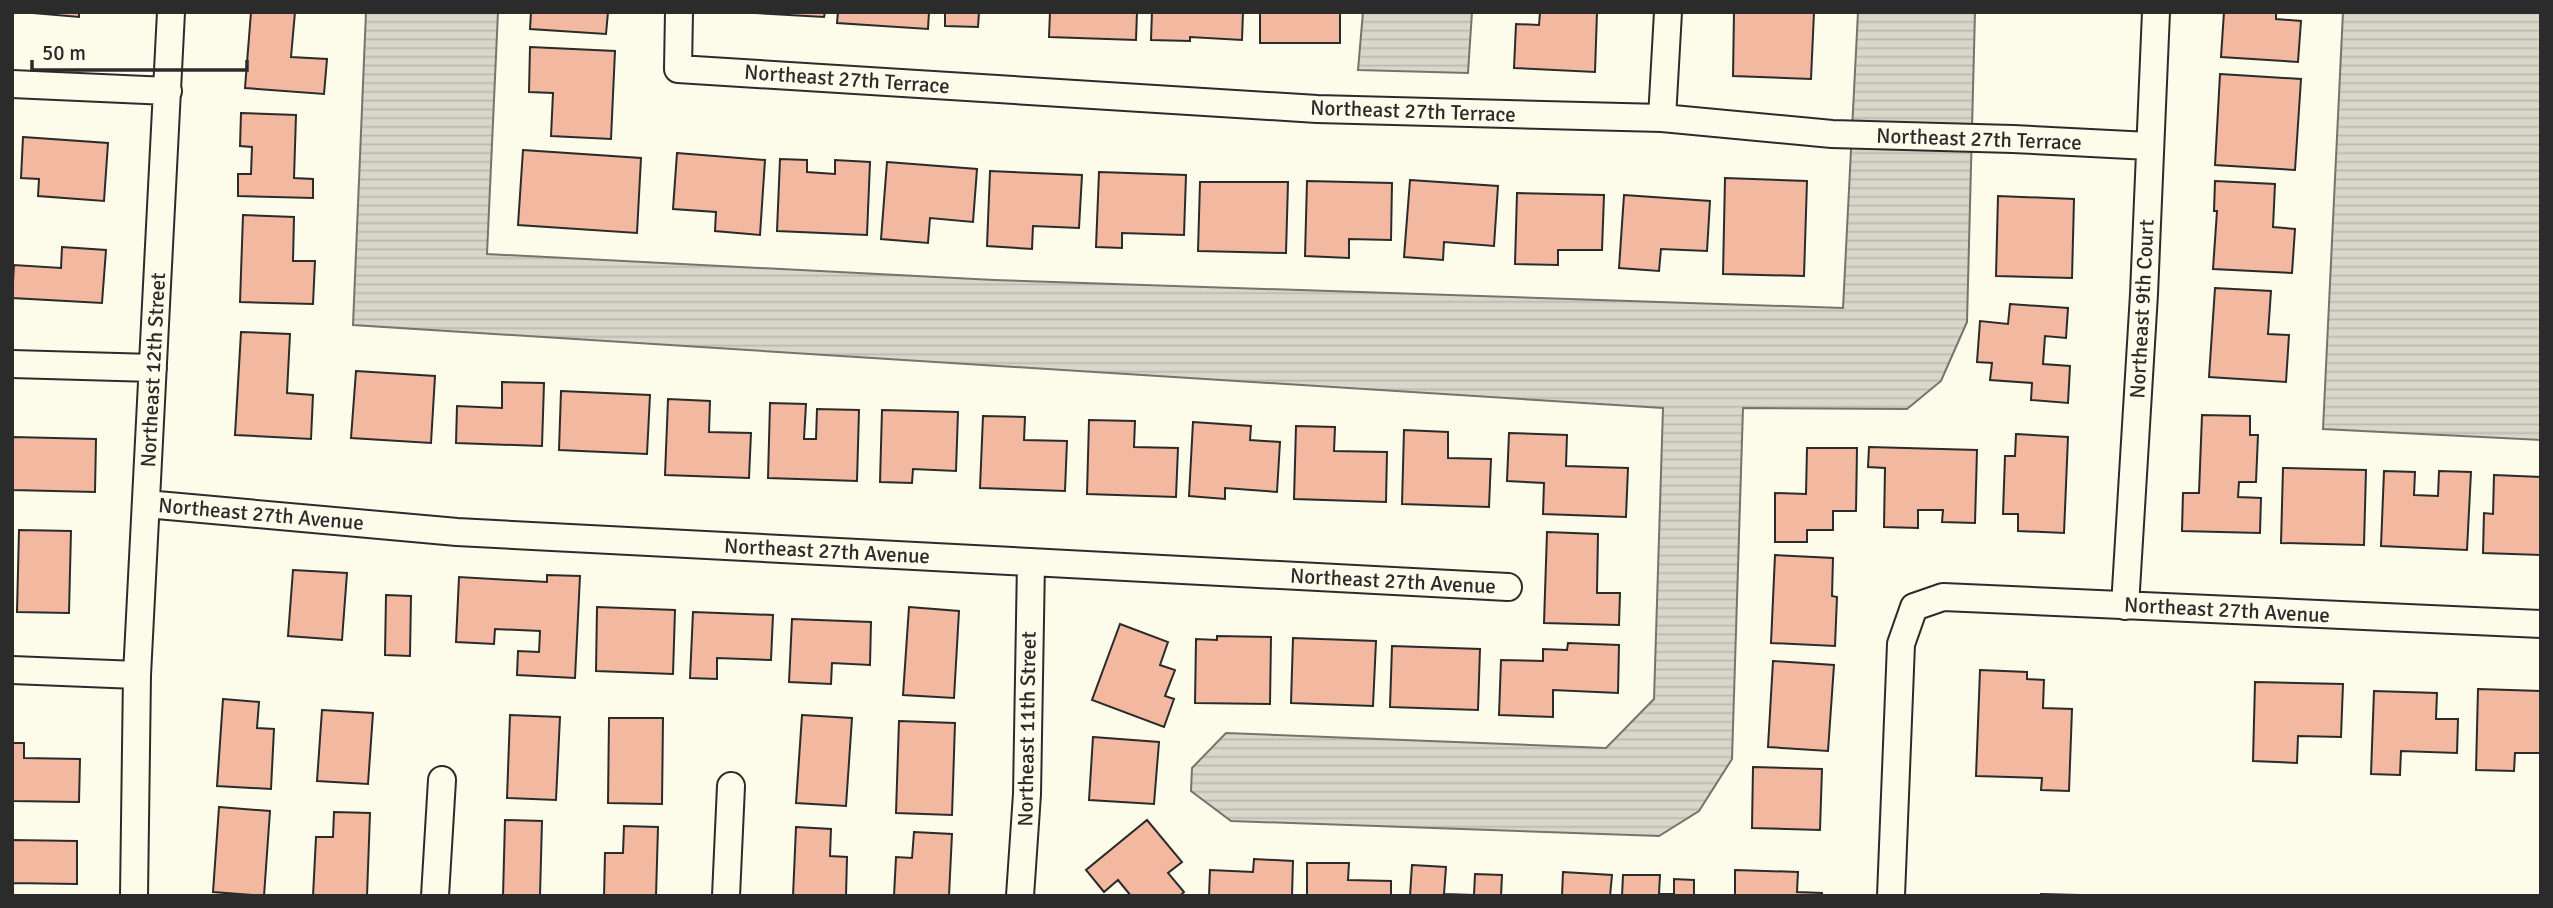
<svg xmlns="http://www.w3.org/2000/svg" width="2553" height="908" viewBox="0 0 2553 908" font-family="Signika,sans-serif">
<defs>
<pattern id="water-rules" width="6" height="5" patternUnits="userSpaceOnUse" patternTransform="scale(1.75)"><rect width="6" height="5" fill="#d8d7c9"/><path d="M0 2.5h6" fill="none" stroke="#bab9ad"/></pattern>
</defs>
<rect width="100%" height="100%" fill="#fdfbea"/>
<path fill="url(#water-rules)" stroke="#74746e" stroke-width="2" d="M 366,12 L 498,12 L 487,254 L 994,280 L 1843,308 L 1858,12 L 1975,12 L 1967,322 L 1941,381 L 1907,409 L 1743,408 L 1732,759 L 1699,811 L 1659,836 L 1231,821 L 1191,791 L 1192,768 L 1226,733 L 1606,748 L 1654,699 L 1663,408 L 353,325 Z
M 1363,12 L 1472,12 L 1468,73 L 1358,70 Z
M 2343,12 L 2541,12 L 2541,440 L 2323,429 Z"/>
<path fill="#f2b8a0" stroke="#2b2b2b" stroke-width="2" d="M 21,12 L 79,12 L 79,17 Z
M 251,12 L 295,12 L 291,57 L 327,59 L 324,94 L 245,88 Z
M 531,12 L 608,12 L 606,34 L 530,29 Z
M 736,12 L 825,12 L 824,17 Z
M 838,12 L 929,12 L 928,29 L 837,23 Z
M 945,12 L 979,12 L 978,27 L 945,26 Z
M 1050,12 L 1137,12 L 1136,40 L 1049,37 Z
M 1152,12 L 1243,12 L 1242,40 L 1190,37 L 1190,41 L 1151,40 Z
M 1260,12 L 1340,12 L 1340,43 L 1260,43 Z
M 1540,12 L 1597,12 L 1595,72 L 1514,68 L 1516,24 L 1539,25 Z
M 1734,12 L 1814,12 L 1811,79 L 1733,76 Z
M 2224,12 L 2276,12 L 2276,19 L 2301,21 L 2298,62 L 2221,57 Z
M 530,47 L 615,51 L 611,139 L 551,136 L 553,93 L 529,92 Z
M 2220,74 L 2301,79 L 2295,170 L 2215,165 Z
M 241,113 L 296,115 L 294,178 L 313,179 L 313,198 L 238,196 L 238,174 L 251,174 L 252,147 L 240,146 Z
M 23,137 L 108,143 L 104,201 L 38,196 L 39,179 L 21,178 Z
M 523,150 L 641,158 L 637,233 L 518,225 Z
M 677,153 L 765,160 L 760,235 L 715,231 L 716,212 L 673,209 Z
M 780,159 L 807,160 L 807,172 L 835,174 L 835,160 L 870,162 L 867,235 L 777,231 Z
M 887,162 L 977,169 L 973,222 L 930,218 L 928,243 L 881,239 Z
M 990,171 L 1082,175 L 1079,228 L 1033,226 L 1032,249 L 987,246 Z
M 1099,172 L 1186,175 L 1184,235 L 1122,233 L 1122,248 L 1096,247 Z
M 1725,178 L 1807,181 L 1804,276 L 1723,274 Z
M 1410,180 L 1498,186 L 1494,246 L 1444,242 L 1443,260 L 1404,257 Z
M 1307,181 L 1392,183 L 1391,240 L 1349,239 L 1349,258 L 1305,256 Z
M 2215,181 L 2275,184 L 2273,227 L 2295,229 L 2292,273 L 2213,269 L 2217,211 L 2214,211 Z
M 1200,182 L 1288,182 L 1286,253 L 1198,251 Z
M 1517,193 L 1604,195 L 1602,250 L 1558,250 L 1558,265 L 1515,264 Z
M 1624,195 L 1710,201 L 1707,251 L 1661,249 L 1659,271 L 1619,268 Z
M 1998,196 L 2074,199 L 2072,278 L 1996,276 Z
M 243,215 L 294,217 L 293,261 L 315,261 L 313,304 L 240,302 Z
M 62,247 L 106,250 L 102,303 L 12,298 L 14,265 L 61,268 Z
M 2215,288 L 2271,291 L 2268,334 L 2289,335 L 2286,382 L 2209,377 Z
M 2010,304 L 2068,308 L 2066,338 L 2045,336 L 2043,364 L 2070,366 L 2068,403 L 2031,400 L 2032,383 L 1990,380 L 1992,363 L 1977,362 L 1980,321 L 2008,324 Z
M 241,332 L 290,334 L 287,393 L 313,395 L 311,439 L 235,435 Z
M 356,371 L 435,376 L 431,443 L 351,438 Z
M 502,382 L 544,383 L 542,446 L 456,443 L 457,406 L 502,408 Z
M 561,391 L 650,395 L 647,454 L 559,450 Z
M 668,399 L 710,401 L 709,432 L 751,433 L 749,478 L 665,475 Z
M 770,403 L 806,404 L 804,439 L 816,439 L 817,409 L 859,410 L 857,481 L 768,478 Z
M 882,410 L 958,412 L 956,471 L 913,469 L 912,483 L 880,482 Z
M 2202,415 L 2250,416 L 2250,435 L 2258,435 L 2256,482 L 2239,482 L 2238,497 L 2261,498 L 2260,533 L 2182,531 L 2183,493 L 2199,493 Z
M 983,416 L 1025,417 L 1024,440 L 1067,441 L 1065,491 L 980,488 Z
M 1089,420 L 1135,421 L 1134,447 L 1178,448 L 1176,497 L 1087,494 Z
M 1193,422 L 1251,426 L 1250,440 L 1280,442 L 1277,492 L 1225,488 L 1225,499 L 1189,496 Z
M 1296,426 L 1335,427 L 1334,451 L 1387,452 L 1386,502 L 1294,499 Z
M 1404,430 L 1448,432 L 1448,458 L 1491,459 L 1489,507 L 1402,504 Z
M 1509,433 L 1567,435 L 1566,466 L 1628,468 L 1626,517 L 1543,514 L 1544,483 L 1507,481 Z
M 2016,434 L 2068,437 L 2064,533 L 2018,531 L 2018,514 L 2003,514 L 2005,456 L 2015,456 Z
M 12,437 L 96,439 L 95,492 L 12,490 Z
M 1869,447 L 1977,450 L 1975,523 L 1942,522 L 1943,510 L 1918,510 L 1918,528 L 1884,527 L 1885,468 L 1868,467 Z
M 1807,448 L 1857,448 L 1856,511 L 1833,511 L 1833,530 L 1807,530 L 1807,542 L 1775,542 L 1775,493 L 1806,494 Z
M 2283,468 L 2366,470 L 2364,545 L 2281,543 Z
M 2384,471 L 2415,472 L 2414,495 L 2438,496 L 2439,471 L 2471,472 L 2467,550 L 2381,546 Z
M 2494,475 L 2541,477 L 2541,555 L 2483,553 L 2484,513 L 2493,514 Z
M 19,530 L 71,531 L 69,613 L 17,612 Z
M 1547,532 L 1598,534 L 1597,593 L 1620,593 L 1619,625 L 1544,623 Z
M 1775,555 L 1833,558 L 1832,596 L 1837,597 L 1835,646 L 1771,643 Z
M 293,570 L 347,573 L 342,640 L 288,636 Z
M 547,575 L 580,576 L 575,678 L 517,675 L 518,651 L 539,652 L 540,631 L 495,629 L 494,644 L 456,642 L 459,577 L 547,582 Z
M 386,595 L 411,596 L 410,656 L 385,655 Z
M 597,607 L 675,610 L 673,674 L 596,671 Z
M 909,607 L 959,611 L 954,698 L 903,695 Z
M 693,612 L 773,615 L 771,660 L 717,658 L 717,679 L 690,678 Z
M 792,619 L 871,622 L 870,665 L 832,663 L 831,684 L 789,682 Z
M 1120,624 L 1168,642 L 1160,665 L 1175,670 L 1165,696 L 1174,699 L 1164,727 L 1092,700 Z
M 1217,636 L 1271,637 L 1270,704 L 1195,703 L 1196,639 L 1217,640 Z
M 1293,638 L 1376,641 L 1373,706 L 1291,703 Z
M 1568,643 L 1619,645 L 1618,693 L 1553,690 L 1553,717 L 1499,715 L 1501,660 L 1543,661 L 1543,649 L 1567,650 Z
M 1392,646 L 1480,649 L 1478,710 L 1390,707 Z
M 1773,661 L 1834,665 L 1828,751 L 1768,747 Z
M 1980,670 L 2027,672 L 2027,679 L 2044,680 L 2043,708 L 2072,709 L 2069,791 L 2041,790 L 2042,778 L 1976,776 Z
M 2255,682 L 2343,684 L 2341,737 L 2298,736 L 2297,763 L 2253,761 Z
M 2478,689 L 2541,691 L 2541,753 L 2515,753 L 2514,771 L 2476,770 Z
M 2374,691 L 2437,693 L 2436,719 L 2458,719 L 2457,753 L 2401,751 L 2400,775 L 2371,774 Z
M 223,699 L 259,702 L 257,728 L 274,729 L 271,789 L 217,786 Z
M 322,710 L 373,713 L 368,784 L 317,781 Z
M 510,715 L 560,717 L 556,800 L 507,798 Z
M 802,715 L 852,718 L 846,806 L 796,803 Z
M 609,718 L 663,718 L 662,804 L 608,803 Z
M 899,721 L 955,723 L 952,815 L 896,813 Z
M 1093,737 L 1159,742 L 1154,804 L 1089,800 Z
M 12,743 L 24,743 L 24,758 L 80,759 L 79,802 L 12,801 Z
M 1753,767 L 1822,769 L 1820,830 L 1752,828 Z
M 219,807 L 270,811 L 264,896 L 213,892 Z
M 334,812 L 370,813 L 367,896 L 313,896 L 316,837 L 333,837 Z
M 505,820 L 542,821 L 540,896 L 503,896 Z
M 1147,820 L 1182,862 L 1168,873 L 1184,892 L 1180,896 L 1131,896 L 1118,880 L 1104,892 L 1086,870 Z
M 624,826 L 658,827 L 656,896 L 604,896 L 605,853 L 623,853 Z
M 796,827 L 831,829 L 830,856 L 847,857 L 846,896 L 793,896 Z
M 914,832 L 952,834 L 949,896 L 894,896 L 896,857 L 912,858 Z
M 12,840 L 77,841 L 77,884 L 13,883 L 12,895 Z
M 1254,859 L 1293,861 L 1292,896 L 1209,896 L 1210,870 L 1253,872 Z
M 1307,863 L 1349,863 L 1348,880 L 1391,881 L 1391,896 L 1307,896 Z
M 1412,865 L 1446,867 L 1444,894 L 1474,895 L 1475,874 L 1502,875 L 1501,896 L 1410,896 Z
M 1735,870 L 1798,872 L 1797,892 L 1822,893 L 1822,896 L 1735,896 Z
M 1563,872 L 1612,875 L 1610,896 L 1562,896 Z
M 1623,875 L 1660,875 L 1659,894 L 1674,894 L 1674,879 L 1694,880 L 1694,896 L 1622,896 Z
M 2041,894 L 2119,896 L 2041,896 Z"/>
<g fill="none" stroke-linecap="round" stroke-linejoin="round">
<g stroke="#2b2b2b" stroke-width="30">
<path id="minor" d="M 679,12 L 678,69 L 1317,109 L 1662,118 L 1832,134 L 2013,139 L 2149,146
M 12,84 L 168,91
M 1662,118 L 1668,12
M 12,364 L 153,368
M 146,504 L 457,532 L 1508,587
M 2125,606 L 2144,294 L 2156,12
M 12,670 L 137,675
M 134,896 L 137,675 L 171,12
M 435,896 L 442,780
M 726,896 L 731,786
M 1020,896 L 1027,794 L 1031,562
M 1891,896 L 1901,644 L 1914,607 L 1943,597 L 2541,624"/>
</g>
<use href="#minor" stroke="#fdfbea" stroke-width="26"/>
</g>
<g text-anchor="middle" stroke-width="5" stroke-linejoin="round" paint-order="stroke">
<g font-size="21" fill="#2b2b2b" stroke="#fdfbea">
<text transform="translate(847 79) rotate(4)" y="7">Northeast 27th Terrace</text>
<text transform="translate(1413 111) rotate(2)" y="7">Northeast 27th Terrace</text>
<text transform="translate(1979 139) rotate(2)" y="7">Northeast 27th Terrace</text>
<text transform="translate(2142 309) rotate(-87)" y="7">Northeast 9th Court</text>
<text transform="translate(153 370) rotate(-87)" y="7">Northeast 12th Street</text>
<text transform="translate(261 514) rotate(5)" y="7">Northeast 27th Avenue</text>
<text transform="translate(827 551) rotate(3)" y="7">Northeast 27th Avenue</text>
<text transform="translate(1393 581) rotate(3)" y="7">Northeast 27th Avenue</text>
<text transform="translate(2227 610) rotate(3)" y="7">Northeast 27th Avenue</text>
<text transform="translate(1027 729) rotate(-89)" y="7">Northeast 11th Street</text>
</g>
</g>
<rect width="2553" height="908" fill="none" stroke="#2b2b2b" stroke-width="28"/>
<path d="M32 60v10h215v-10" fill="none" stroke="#2b2b2b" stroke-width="3.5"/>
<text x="42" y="60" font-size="21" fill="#2b2b2b" stroke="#fdfbea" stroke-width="5" paint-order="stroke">50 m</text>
</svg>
